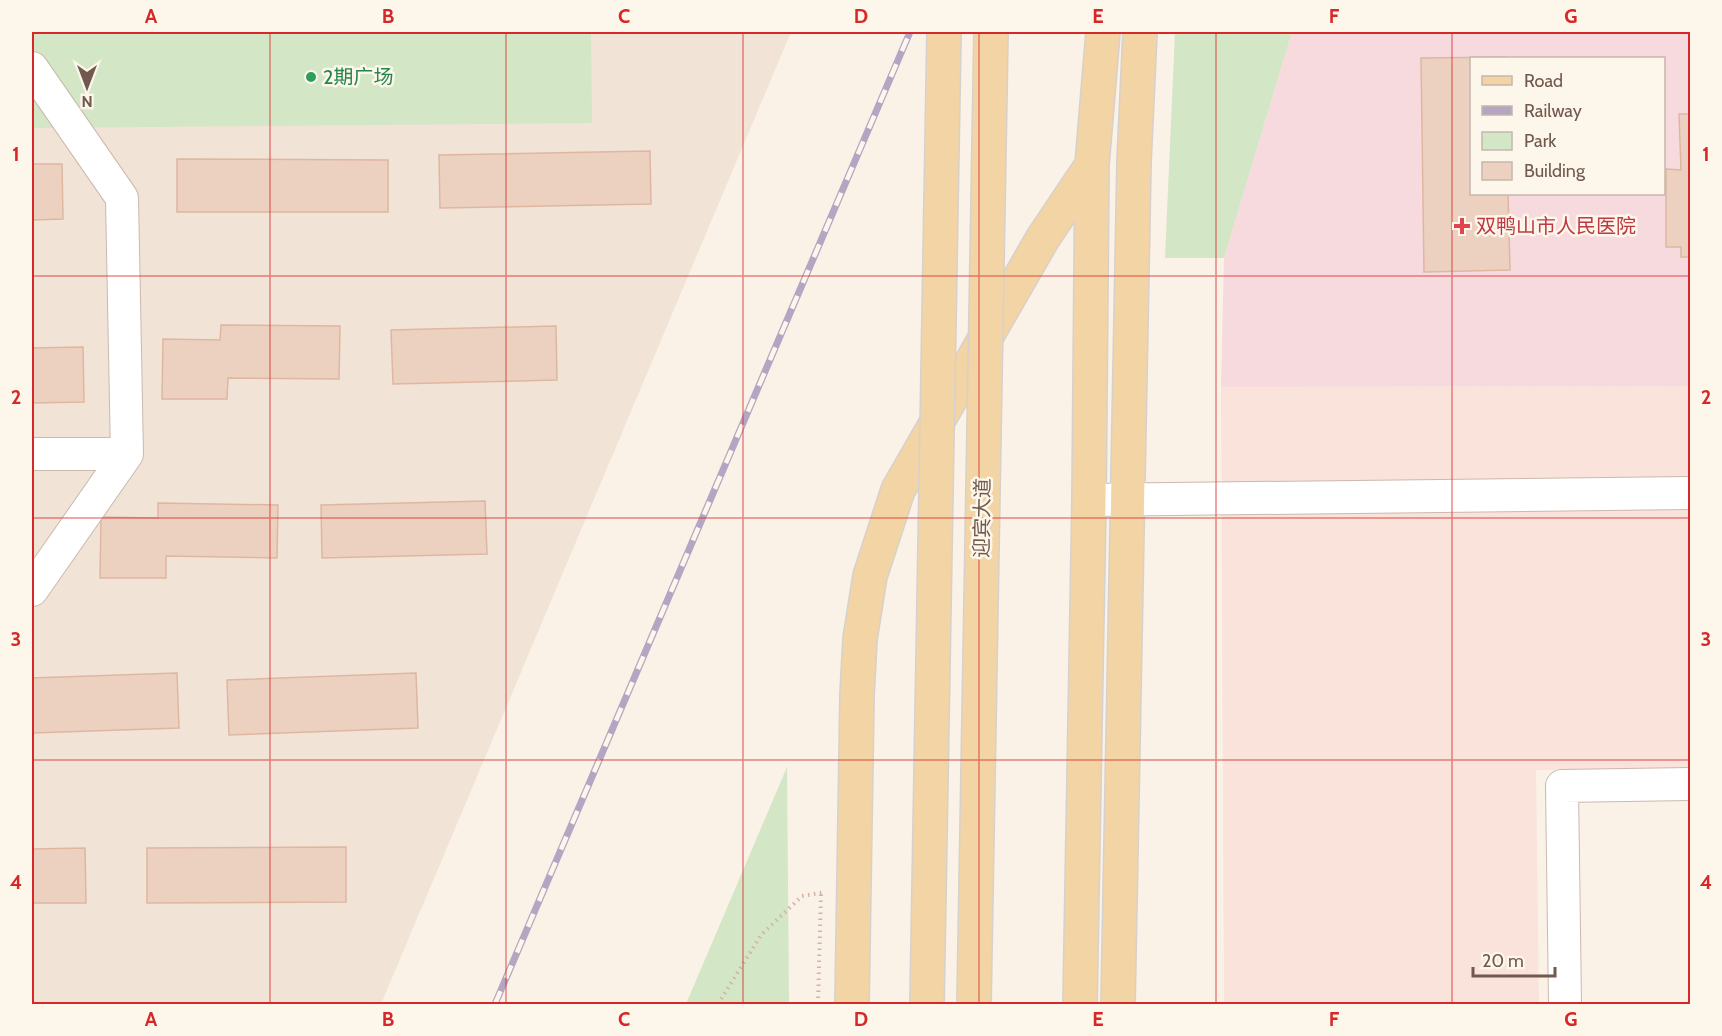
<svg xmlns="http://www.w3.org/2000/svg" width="1722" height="1036" viewBox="0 0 1722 1036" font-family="Cabin,'Noto Sans SC',sans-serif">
<rect width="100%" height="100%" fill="#faf2e6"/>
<path fill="#f1e3d5" d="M 32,32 L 791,32 L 381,1004 L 32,1004 Z"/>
<path fill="#f9e3da" d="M 1690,386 L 1690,769 L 1536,770 L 1539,1004 L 1224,1004 L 1221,387 Z"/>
<path fill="#f7dade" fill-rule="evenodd" d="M 1292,32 L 1690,32 L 1690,386 L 1221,387 L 1224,258 ZM 1472,58 L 1664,58 L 1664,194 L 1472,194 Z"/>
<path fill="#d3e6c5" d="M 32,32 L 591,32 L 592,123 L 32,128 Z
M 1175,32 L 1292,32 L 1224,258 L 1165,258 Z
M 787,767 L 789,1004 L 686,1004 Z"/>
<path fill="#edd1c0" stroke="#deb7a1" stroke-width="1.5" d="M 1506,57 L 1506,58 L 1472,58 L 1472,194 L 1508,194 L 1510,270 L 1424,272 L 1421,58 Z
M 1679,114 L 1690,114 L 1690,257 L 1681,257 L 1681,247 L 1666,247 L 1666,169 L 1681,170 Z
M 650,151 L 651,204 L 440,208 L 439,155 Z
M 177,159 L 388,160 L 388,212 L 177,212 Z
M 32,164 L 62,164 L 63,219 L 32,220 Z
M 221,325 L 340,326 L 339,379 L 228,378 L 227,399 L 162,399 L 163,339 L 220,340 Z
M 556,326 L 557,380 L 393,384 L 391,330 Z
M 83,347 L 84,402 L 32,403 L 32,348 Z
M 485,501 L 487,554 L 322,558 L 321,505 Z
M 158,503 L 278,505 L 277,558 L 166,556 L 166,578 L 100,578 L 101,517 L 158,518 Z
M 177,673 L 179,728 L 32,733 L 32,678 Z
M 416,673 L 418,728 L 229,735 L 227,680 Z
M 346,847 L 346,902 L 147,903 L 147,848 Z
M 85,848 L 86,903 L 32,903 L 32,849 Z"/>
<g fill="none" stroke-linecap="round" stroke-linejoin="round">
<g stroke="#cbb9ad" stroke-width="34">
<path id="minor" d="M 32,68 L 122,198 L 127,454 L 32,590
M 32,454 L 127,454
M 1089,500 L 1690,493
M 1565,1004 L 1562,786 L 1690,784"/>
</g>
<g stroke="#d7d1cd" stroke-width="36">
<path id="major" d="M 852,1004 L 857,695 L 860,639 L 870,576 L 898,490 L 1043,238 L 1092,165
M 1080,1004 L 1089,500 L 1092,165 L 1103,32
M 1118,1004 L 1134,162 L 1140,32"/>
</g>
<path stroke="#d2b4a3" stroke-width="4" stroke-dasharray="1.5 4.5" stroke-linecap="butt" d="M 718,1004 L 761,935 L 802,896 L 825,892
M 818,1004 L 821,893"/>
<use href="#minor" stroke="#fff" stroke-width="32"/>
<use href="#major" stroke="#f3d4a4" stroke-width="33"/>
<g stroke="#b4a5c3" stroke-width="7">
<path id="rail" d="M 495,1004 L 910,32"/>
</g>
<use href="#rail" stroke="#fdf6eb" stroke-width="4.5" stroke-dasharray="14" stroke-linecap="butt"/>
<g stroke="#d7d1cd" stroke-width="36" stroke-linecap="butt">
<path id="major-bridge" d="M 927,1004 L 944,32
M 974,1004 L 991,32"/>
</g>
<use href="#major-bridge" stroke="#f3d4a4" stroke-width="33"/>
</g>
<path fill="none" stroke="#d62828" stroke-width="1.5" stroke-opacity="0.55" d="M 270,32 L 270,1004M 506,32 L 506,1004M 743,32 L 743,1004M 979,32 L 979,1004M 1216,32 L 1216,1004M 1452,32 L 1452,1004M 32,276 L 1690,276M 32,518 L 1690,518M 32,760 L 1690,760"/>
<circle fill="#2e9e5b" stroke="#fdf6eb" stroke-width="2" cx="311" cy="77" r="6"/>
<path fill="#e0444e" stroke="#fdf6eb" stroke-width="2" d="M1459 217h6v6h6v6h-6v6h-6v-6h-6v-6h6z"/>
<g text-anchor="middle" stroke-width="5" stroke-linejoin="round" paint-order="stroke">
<g font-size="20" fill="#27864d" stroke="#fdf6eb" text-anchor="start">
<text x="323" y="84">2期广场</text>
</g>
<g font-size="20" fill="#be3a42" stroke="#fdf6eb" text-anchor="start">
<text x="1476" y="233">双鸭山市人民医院</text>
</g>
<g font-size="20" fill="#71594d" stroke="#fdf6eb">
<text transform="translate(982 518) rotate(-89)" y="7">迎宾大道</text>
</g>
</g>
<rect width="1722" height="1036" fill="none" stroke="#fdf6eb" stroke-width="66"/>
<rect x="1470" y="57" width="195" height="138" fill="#fdf6eb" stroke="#c5b7ac" stroke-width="1.5"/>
<rect x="1482" y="76" width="30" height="9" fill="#f3d4a4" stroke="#c5b7ac" stroke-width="1.5"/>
<text x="1524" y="87" font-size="18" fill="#71594d">Road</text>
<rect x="1482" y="106" width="30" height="9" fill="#b4a5c3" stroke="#c5b7ac" stroke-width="1.5"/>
<text x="1524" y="117" font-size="18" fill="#71594d">Railway</text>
<rect x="1482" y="132" width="30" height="18" fill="#d3e6c5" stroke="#c5b7ac" stroke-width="1.5"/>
<text x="1524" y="147" font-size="18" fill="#71594d">Park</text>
<rect x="1482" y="162" width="30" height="18" fill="#edd1c0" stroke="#c5b7ac" stroke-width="1.5"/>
<text x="1524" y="177" font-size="18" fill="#71594d">Building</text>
<g transform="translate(87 87) rotate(180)" stroke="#fdf6eb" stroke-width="4.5" paint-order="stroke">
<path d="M0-4.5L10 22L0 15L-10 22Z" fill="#71594d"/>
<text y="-9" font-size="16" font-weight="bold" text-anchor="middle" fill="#71594d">N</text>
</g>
<path d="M1473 967v9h82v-9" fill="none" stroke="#71594d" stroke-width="3"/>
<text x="1482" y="967" font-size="18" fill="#71594d" stroke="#fdf6eb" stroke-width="4.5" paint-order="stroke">20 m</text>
<rect x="33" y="33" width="1656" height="970" fill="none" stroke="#d62828" stroke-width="2"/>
<g font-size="20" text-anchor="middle" font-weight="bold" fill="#d62828">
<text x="151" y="23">A</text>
<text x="388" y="23">B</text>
<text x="624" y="23">C</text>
<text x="861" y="23">D</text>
<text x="1098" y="23">E</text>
<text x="1334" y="23">F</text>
<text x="1571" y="23">G</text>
<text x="16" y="161">1</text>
<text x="1706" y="161">1</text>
<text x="16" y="404">2</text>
<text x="1706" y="404">2</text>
<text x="16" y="646">3</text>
<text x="1706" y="646">3</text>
<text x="16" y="889">4</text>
<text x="1706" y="889">4</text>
<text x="151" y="1026">A</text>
<text x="388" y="1026">B</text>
<text x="624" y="1026">C</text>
<text x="861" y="1026">D</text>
<text x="1098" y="1026">E</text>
<text x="1334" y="1026">F</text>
<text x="1571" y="1026">G</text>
</g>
</svg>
